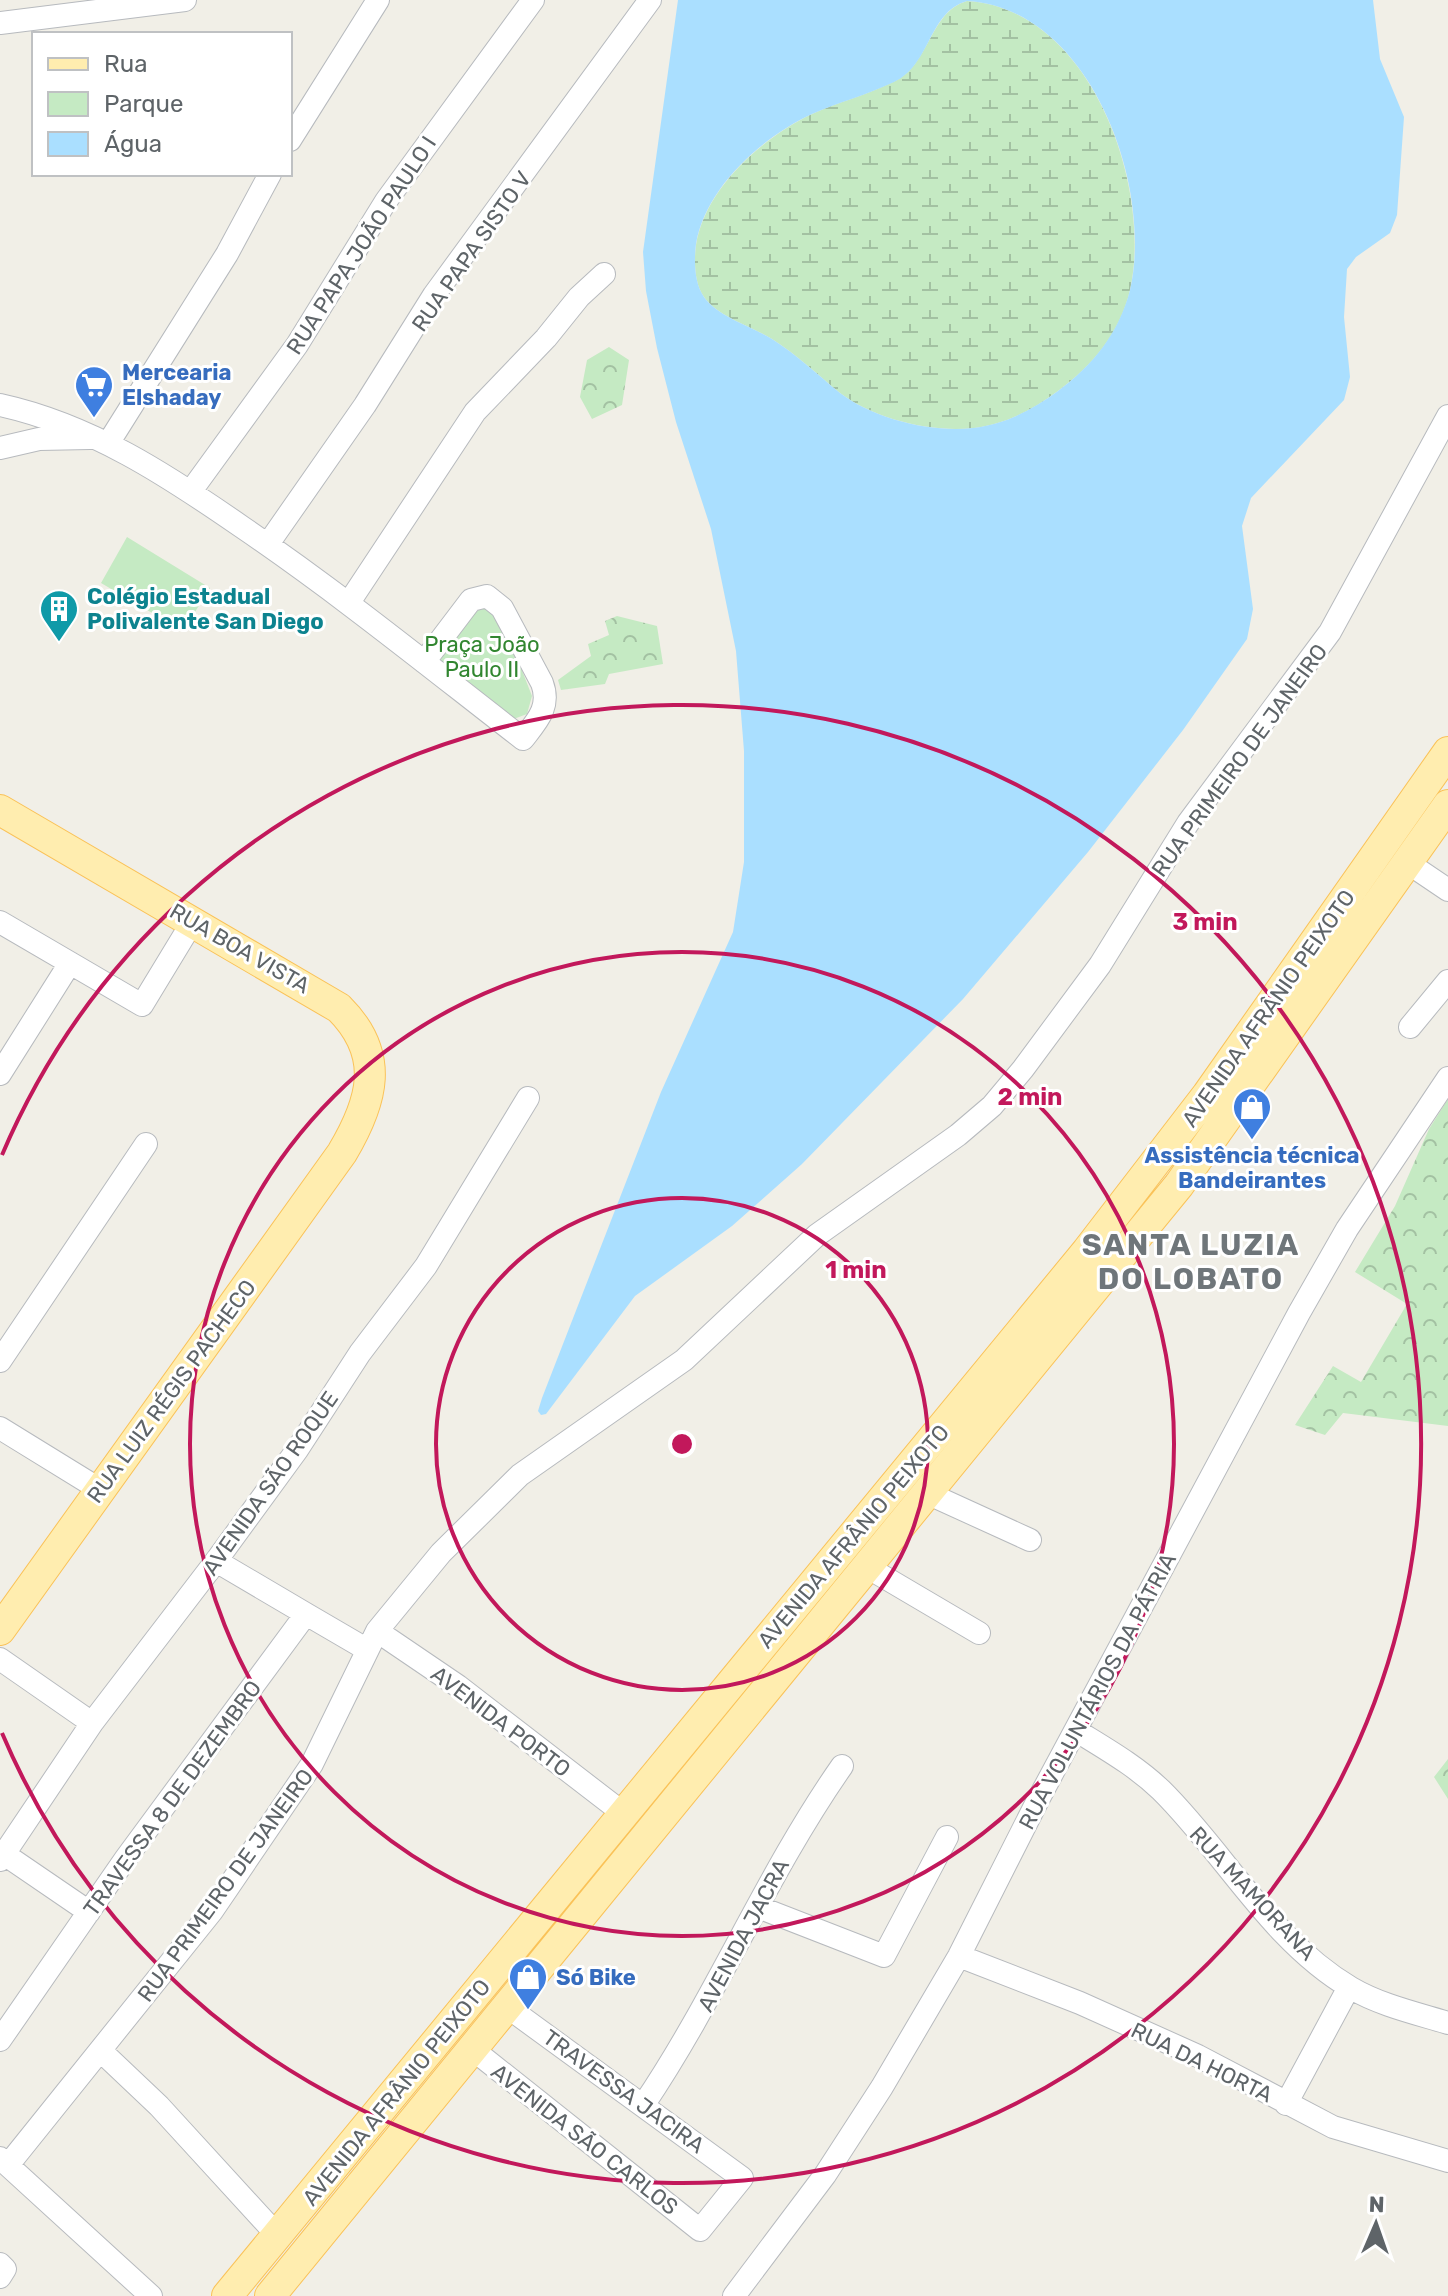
<svg xmlns="http://www.w3.org/2000/svg" width="1448" height="2296" viewBox="0 0 1448 2296" font-family="Rubik,sans-serif">
<defs>
<pattern id="forest-crowns" width="20" height="18" patternUnits="userSpaceOnUse" patternTransform="scale(2)"><rect width="20" height="18" fill="#c5eac3"/><path d="M2 6a3 3 0 1 1 6 0M12 15a3 3 0 1 1 6 0" fill="none" stroke="#a3c1a2"/></pattern>
<pattern id="wetland-marsh" width="20" height="14" patternUnits="userSpaceOnUse" patternTransform="scale(2)"><rect width="20" height="14" fill="#c5eac3"/><path d="M1 5h8M5 5V1M11 12h8M15 12V8" fill="none" stroke="#a3c1a2"/></pattern>
</defs>
<rect width="100%" height="100%" fill="#f1efe7"/>
<path fill="url(#forest-crowns)" d="M 609,347 L 629,360 L 622,405 L 592,419 L 580,397 L 587,360 Z
M 617,616 L 657,626 L 663,664 L 609,674 L 605,684 L 561,690 L 558,680 L 591,656 L 588,644 L 609,635 L 605,621 Z
M 1448,1099 L 1448,1426 L 1343,1413 L 1325,1435 L 1295,1425 L 1333,1366 L 1361,1382 L 1407,1304 L 1355,1272 L 1395,1206 L 1429,1129 Z
M 1448,1759 L 1448,1799 L 1434,1777 Z"/>
<path fill="url(#wetland-marsh)" d="M 967,1 C 1090,8 1153,186 1130,290 C 1120,333 1093,365 1058,391 C 1032,410 1006,424 974,428 C 932,433 874,419 840,393 C 818,375 796,354 772,339 C 751,326 718,317 704,297 C 694,283 694,260 696,245 C 705,188 762,138 812,114 C 838,102 867,95 893,82 C 930,66 929,12 967,1 Z"/>
<path fill="#c5eac3" d="M 127,537 L 210,588 L 183,631 L 101,583 Z
M 485,606 L 501,617 L 532,696 L 527,714 L 511,720 L 439,662 L 471,615 Z"/>
<path fill="#aadfff" fill-rule="evenodd" d="M 678,0 L 1373,0 L 1380,59 L 1404,117 L 1397,215 L 1390,233 L 1356,257 L 1347,269 L 1344,317 L 1350,377 L 1344,400 L 1251,498 L 1242,526 L 1253,609 L 1247,639 L 1183,730 L 1088,852 L 963,999 L 802,1164 L 732,1226 L 635,1296 L 546,1414 L 541,1415 L 538,1411 L 542,1398 L 661,1092 L 733,932 L 744,862 L 744,751 L 736,651 L 711,529 L 676,422 L 657,348 L 646,291 L 643,252 ZM 967,1 C 1090,8 1154,186 1130,290 C 1119,333 1093,365 1058,391 C 1032,410 1006,424 973,428 C 932,433 874,419 840,393 C 818,375 796,354 772,339 C 751,326 718,317 704,297 C 694,283 694,260 696,244 C 705,188 762,137 812,114 C 839,102 867,95 894,82 C 931,65 928,12 967,1 Z"/>
<g fill="none" stroke-linecap="round" stroke-linejoin="round">
<g stroke="#b7babe" stroke-width="24">
<path id="minor" d="M 0,23 L 185,0
M 290,140 L 378,0
M 0,405 C 91,425 167,475 242,527 C 339,593 430,667 523,739 C 537,721 551,707 542,683 L 502,608 L 487,596 L 471,600 L 424,662
M 109,442 L 227,254 L 270,174
M 0,448 L 39,439 L 90,438
M 191,491 L 297,345 L 386,201 L 533,0
M 268,544 L 365,405 L 434,295 L 650,0
M 350,601 L 475,412 L 546,338 L 579,297 L 604,274
M 1408,863 L 1448,890
M 0,922 L 142,1005 L 193,921
M 1410,1027 L 1448,981
M 0,1074 L 70,963
M 0,1361 L 146,1144
M 0,1428 L 99,1489
M 927,1493 L 1030,1540
M 216,1561 L 306,1614
M 867,1567 L 979,1633
M 377,1631 L 458,1686 L 623,1813
M 0,1659 L 92,1723
M 1077,1731 C 1106,1749 1136,1766 1161,1790 C 1225,1853 1271,1941 1351,1988 C 1380,2005 1415,2013 1448,2023
M 4,1854 L 89,1912
M 0,1860 L 92,1723 L 216,1561 L 297,1450 L 360,1353 L 426,1266 L 528,1098
M 758,1907 L 884,1956 L 947,1837
M 959,1956 L 1080,2003 L 1198,2056 L 1333,2127 L 1448,2161
M 0,2040 L 126,1858 L 306,1614 L 366,1649
M 471,2048 L 700,2230 L 742,2178 L 506,2006
M 102,2052 L 159,2106 L 278,2236
M 644,2104 C 717,1996 767,1873 842,1766
M 1286,2104 L 1349,1987
M 0,2158 L 151,2296
M 8,2165 L 212,1911 L 312,1764 L 377,1631 L 441,1553 L 520,1475 L 684,1360 L 817,1235 L 958,1135 L 992,1106 L 1023,1069 L 1100,965 L 1188,823 L 1330,632 L 1448,416
M 0,2264 L 5,2269 L 0,2277
M 734,2296 L 825,2175 L 882,2087 L 959,1956 L 1039,1798 L 1299,1313 L 1347,1229 L 1448,1078"/>
</g>
<g stroke="#fac258" stroke-width="32">
<path id="major" d="M 0,810 L 339,1008 C 386,1055 373,1101 342,1153 L 0,1630
M 227,2296 L 1087,1251 L 1207,1095 L 1448,752
M 270,2296 L 1179,1185 L 1448,805"/>
</g>
<use href="#minor" stroke="#fff" stroke-width="22"/>
<use href="#major" stroke="#ffedaf" stroke-width="30"/>
</g>
<g fill="none" stroke="#c2185b" stroke-width="4">
<circle cx="682" cy="1444" r="246"/>
<circle cx="682" cy="1444" r="492"/>
<path d="M2 1155A739 739 0 1 1 2 1733"/>
</g>
<defs>
<g id="supermarket-pin" transform="scale(2)"><path d="M0 17L-7.5 6A9.5 9.5 0 1 1 7.5 6Z" fill="#3f7fe0" stroke="#fff"/><path d="M-6-5.5h2.5l.6 2H6L4.5 2H-2.5L-4.4-4H-6ZM-1.5 3.2a1.3 1.3 0 1 0 .1 0ZM3 3.2a1.3 1.3 0 1 0 .1 0Z" fill="#fff"/></g>
<g id="building-pin" transform="scale(2)"><path d="M0 17L-7.5 6A9.5 9.5 0 1 1 7.5 6Z" fill="#0f9aa8" stroke="#fff"/><path d="M-4-6H4V6H1V3H-1V6H-4ZM-2.5-4.3h1.7v1.8h-1.7ZM.8-4.3h1.7v1.8H.8ZM-2.5-1h1.7V.8h-1.7ZM.8-1h1.7V.8H.8Z" fill="#fff"/></g>
<g id="shop-pin" transform="scale(2)"><path d="M0 17L-7.5 6A9.5 9.5 0 1 1 7.5 6Z" fill="#3f7fe0" stroke="#fff"/><path d="M-5-2.5h2.3a2.7 3.5 0 0 1 5.4 0H5L5.5 6h-11ZM-1.5-2.5h3a1.5 2.3 0 0 0-3 0Z" fill="#fff"/></g>
</defs>
<g fill-rule="evenodd">
<use href="#supermarket-pin" x="94" y="385"/>
<use href="#building-pin" x="59" y="609"/>
<use href="#shop-pin" x="1252" y="1107"/>
<use href="#shop-pin" x="528" y="1977"/>
</g>
<g text-anchor="middle" stroke-width="6" stroke-linejoin="round" paint-order="stroke">
<g font-size="22" fill="#5e6468" stroke="#fff">
<text transform="translate(361 245) rotate(-57)" y="8">RUA PAPA JOÃO PAULO I</text>
<text transform="translate(471 251) rotate(-55)" y="8">RUA PAPA SISTO V</text>
<text transform="translate(1239 760) rotate(-54)" y="8">RUA PRIMEIRO DE JANEIRO</text>
<text transform="translate(240 948) rotate(30)" y="8">RUA BOA VISTA</text>
<text transform="translate(1268 1008) rotate(-55)" y="8">AVENIDA AFRÂNIO PEIXOTO</text>
<text transform="translate(171 1391) rotate(-54)" y="8">RUA LUIZ RÉGIS PACHECO</text>
<text transform="translate(270 1483) rotate(-55)" y="8">AVENIDA SÃO ROQUE</text>
<text transform="translate(853 1536) rotate(-50)" y="8">AVENIDA AFRÂNIO PEIXOTO</text>
<text transform="translate(1097 1691) rotate(-62)" y="8">RUA VOLUNTÁRIOS DA PÁTRIA</text>
<text transform="translate(501 1721) rotate(37)" y="8">AVENIDA PORTO</text>
<text transform="translate(172 1798) rotate(-54)" y="8">TRAVESSA 8 DE DEZEMBRO</text>
<text transform="translate(225 1885) rotate(-54)" y="8">RUA PRIMEIRO DE JANEIRO</text>
<text transform="translate(1253 1893) rotate(47)" y="8">RUA MAMORANA</text>
<text transform="translate(743 1935) rotate(-62)" y="8">AVENIDA JACRA</text>
<text transform="translate(1202 2062) rotate(26)" y="8">RUA DA HORTA</text>
<text transform="translate(624 2091) rotate(36)" y="8">TRAVESSA JACIRA</text>
<text transform="translate(396 2092) rotate(-51)" y="8">AVENIDA AFRÂNIO PEIXOTO</text>
<text transform="translate(585 2139) rotate(38)" y="8">AVENIDA SÃO CARLOS</text>
</g>
<g font-size="22" font-weight="bold" fill="#366cbe" stroke="#fff" text-anchor="start">
<text x="122" y="380">Mercearia<tspan x="122" dy="25">Elshaday</tspan></text>
<text x="1252" y="1163" text-anchor="middle">Assistência técnica<tspan x="1252" dy="25">Bandeirantes</tspan></text>
<text x="556" y="1985">Só Bike</text>
</g>
<g font-size="22" font-weight="bold" fill="#0d838f" stroke="#fff" text-anchor="start">
<text x="87" y="604">Colégio Estadual<tspan x="87" dy="25">Polivalente San Diego</tspan></text>
</g>
<g font-size="22" fill="#318630" stroke="#fff">
<text x="482" y="652">Praça João<tspan x="482" dy="25">Paulo II</tspan></text>
</g>
<g font-size="30" font-weight="bold" letter-spacing="2" fill="#6f767a" stroke="#fff">
<text x="1191" y="1255">SANTA LUZIA<tspan x="1191" dy="34">DO LOBATO</tspan></text>
</g>
</g>
<circle cx="682" cy="1444" r="12" fill="#c2185b" stroke="#fff" stroke-width="4"/>
<g font-size="24" text-anchor="middle" font-weight="bold" fill="#c2185b" stroke="#fff" stroke-width="6" stroke-linejoin="round" paint-order="stroke">
<text x="1205" y="930">3 min</text>
<text x="1030" y="1105">2 min</text>
<text x="856" y="1278">1 min</text>
</g>
<rect x="32" y="32" width="260" height="144" fill="#ffffff" stroke="#bfc1c3" stroke-width="2"/>
<rect x="48" y="58" width="40" height="12" fill="#ffedaf" stroke="#bfc1c3" stroke-width="2"/>
<text x="104" y="72" font-size="24" fill="#5e6468">Rua</text>
<rect x="48" y="92" width="40" height="24" fill="#c5eac3" stroke="#bfc1c3" stroke-width="2"/>
<text x="104" y="112" font-size="24" fill="#5e6468">Parque</text>
<rect x="48" y="132" width="40" height="24" fill="#aadfff" stroke="#bfc1c3" stroke-width="2"/>
<text x="104" y="152" font-size="24" fill="#5e6468">Água</text>
<g transform="translate(1376 2224) rotate(2)" stroke="#ffffff" stroke-width="6" paint-order="stroke">
<path d="M0-6L14 30L0 20L-14 30Z" fill="#5e6468"/>
<text y="-12" font-size="22" font-weight="bold" text-anchor="middle" fill="#5e6468">N</text>
</g>
</svg>
